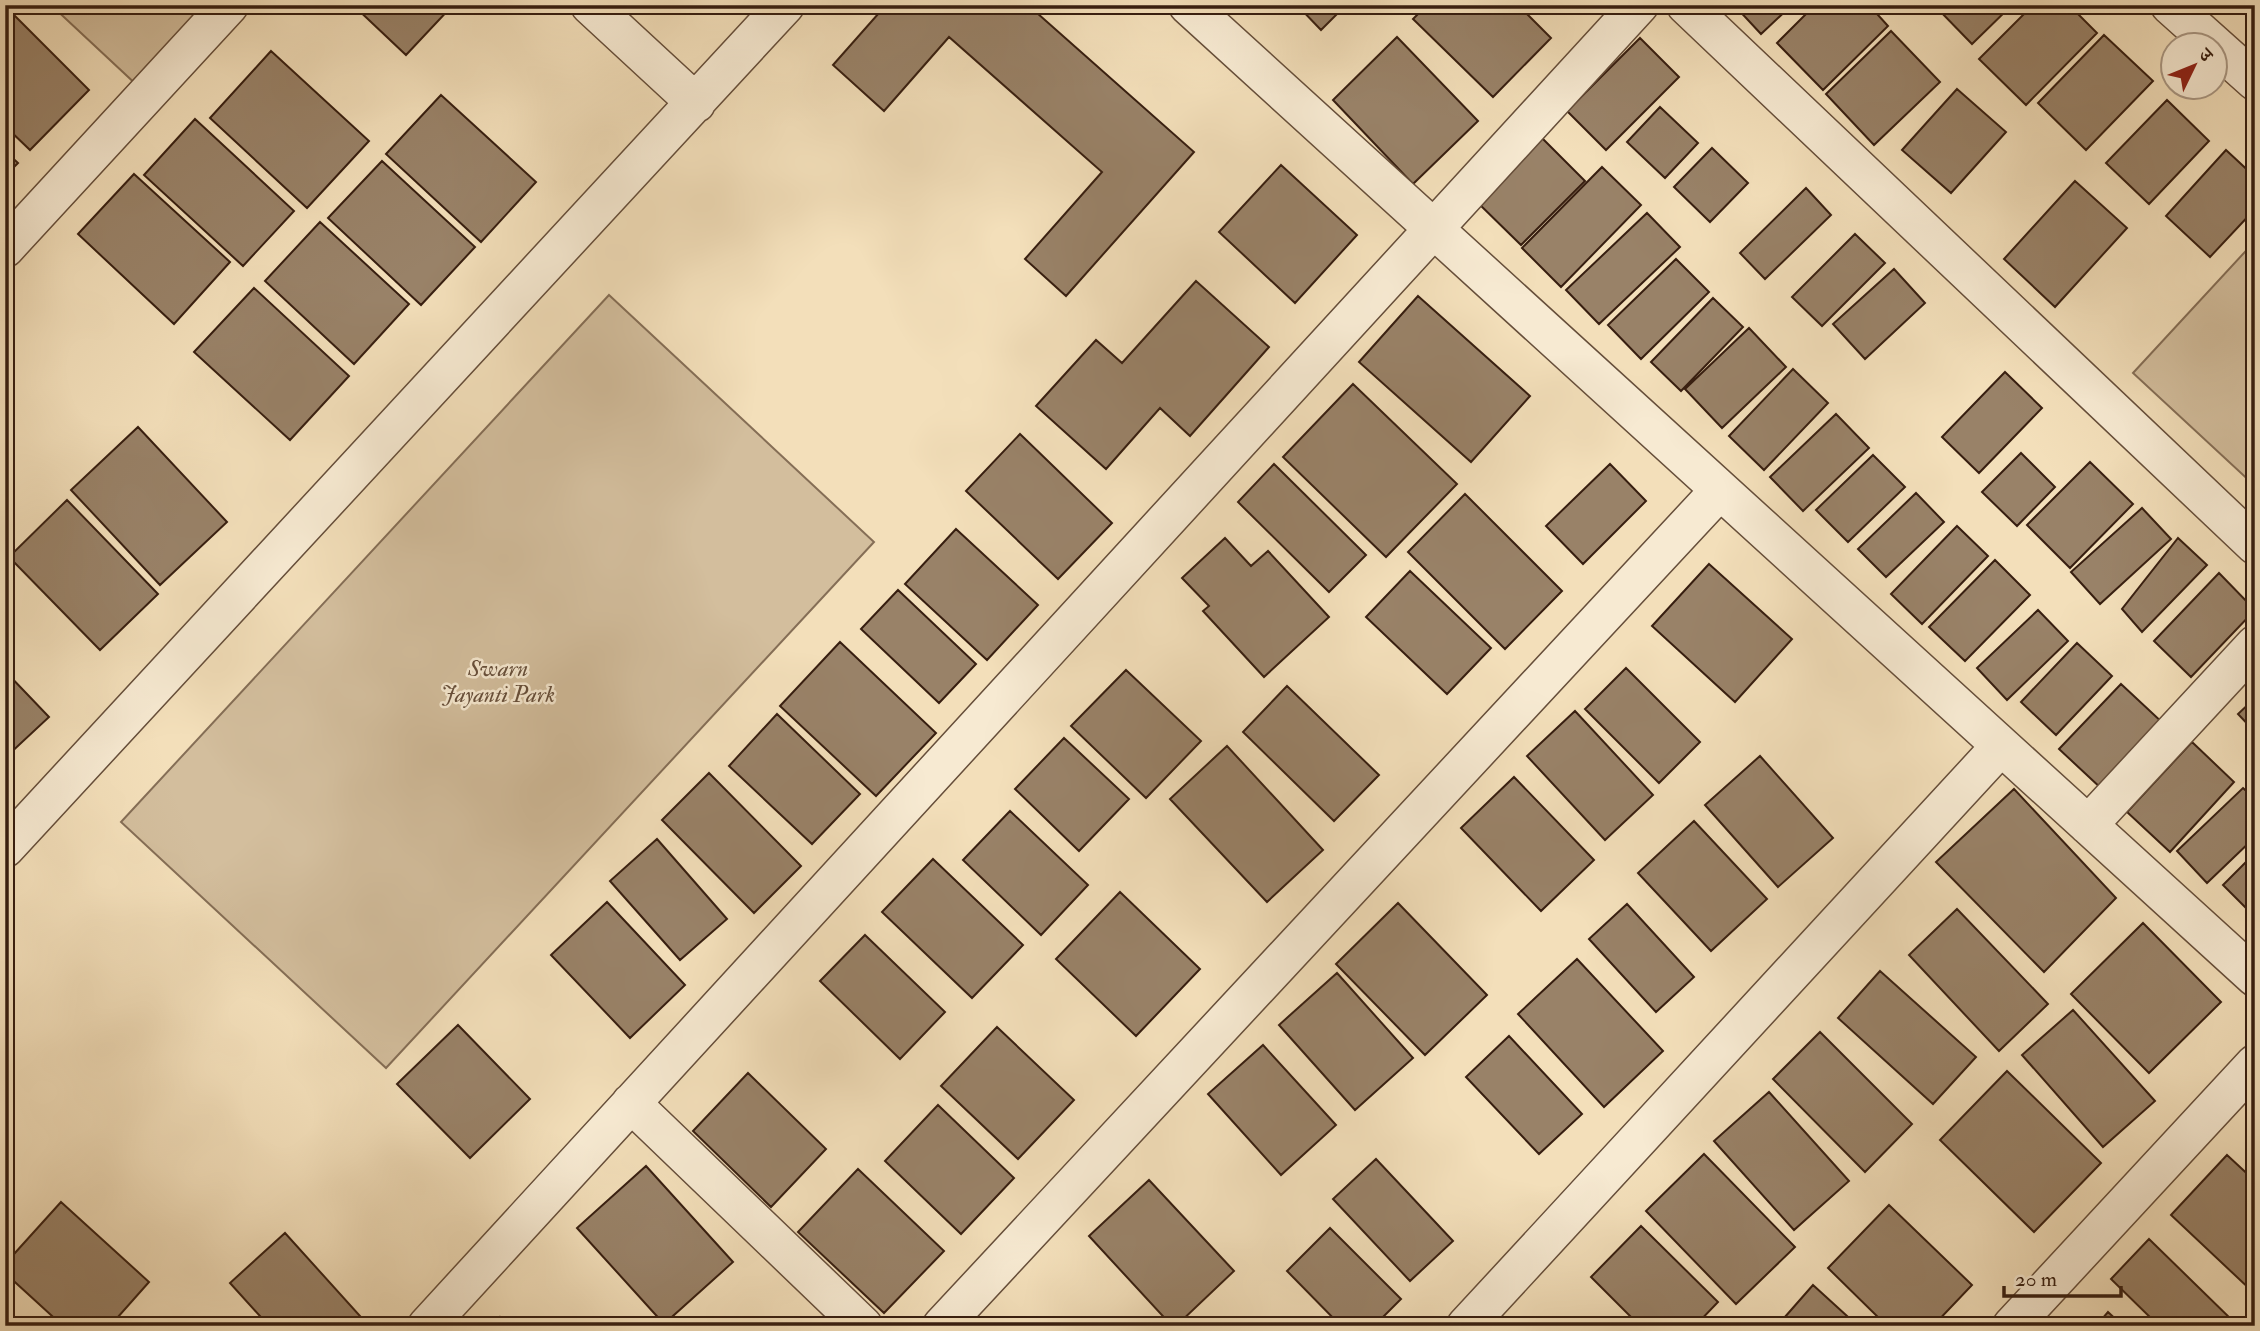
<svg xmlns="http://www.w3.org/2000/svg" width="2260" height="1331" viewBox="0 0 2260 1331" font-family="'IM FELL Double Pica','Noto Serif Devanagari',serif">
<rect width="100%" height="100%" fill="#f3dfba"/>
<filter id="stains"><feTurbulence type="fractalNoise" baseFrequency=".00286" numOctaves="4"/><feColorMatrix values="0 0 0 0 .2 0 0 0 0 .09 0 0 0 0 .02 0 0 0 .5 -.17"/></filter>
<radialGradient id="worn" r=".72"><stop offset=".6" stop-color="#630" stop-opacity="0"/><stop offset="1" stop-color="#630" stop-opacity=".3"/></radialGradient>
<path fill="#d3be9d" stroke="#856e56" stroke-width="2" d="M 51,5 L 216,5 L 140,88 Z
M 2255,241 L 2255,486 L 2133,373 Z
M 609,295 L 874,542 L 386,1068 L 121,822 Z"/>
<path fill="#998268" stroke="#371e10" stroke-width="2" d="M 353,5 L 453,5 L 406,55 Z
M 886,5 L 1028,5 L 1194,152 L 1066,296 L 1025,259 L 1102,172 L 949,37 L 884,111 L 833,65 Z
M 1297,5 L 1346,5 L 1321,30 Z
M 1427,5 L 1518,5 L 1551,38 L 1493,97 L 1413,19 Z
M 1734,5 L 1792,5 L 1761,34 Z
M 1815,5 L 1869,5 L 1888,26 L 1823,90 L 1777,43 Z
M 1934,5 L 2012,5 L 1972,44 Z
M 2033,5 L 2069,5 L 2097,33 L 2026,105 L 1979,59 Z
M 7,8 L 89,90 L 30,150 L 5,126 L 5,10 Z
M 1891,31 L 1940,82 L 1874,145 L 1826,94 Z
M 2104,35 L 2153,81 L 2086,150 L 2038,103 Z
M 1397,37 L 1478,121 L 1413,184 L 1333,100 Z
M 1640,38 L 1679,77 L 1606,150 L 1567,111 Z
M 271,51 L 369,141 L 307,208 L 210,118 Z
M 1957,89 L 2006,132 L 1951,193 L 1902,150 Z
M 441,95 L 536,182 L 481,242 L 386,154 Z
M 2167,100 L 2209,141 L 2149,204 L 2106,163 Z
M 1660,107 L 1698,143 L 1665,178 L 1627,142 Z
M 195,119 L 294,211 L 243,266 L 144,175 Z
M 1539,135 L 1585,181 L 1521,245 L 1475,200 Z
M 1712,148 L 1748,183 L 1710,222 L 1674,187 Z
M 2226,150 L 2255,177 L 2255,209 L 2210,257 L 2166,216 Z
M 5,151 L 18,163 L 5,176 Z
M 382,161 L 475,247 L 421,305 L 328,218 Z
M 1281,165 L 1357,235 L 1295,303 L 1219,232 Z
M 1602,167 L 1641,205 L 1561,287 L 1522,248 Z
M 134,174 L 230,262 L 174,324 L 78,234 Z
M 2075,181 L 2127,228 L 2055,307 L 2004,259 Z
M 1806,188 L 1831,215 L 1765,279 L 1740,253 Z
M 1647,213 L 1680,247 L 1599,324 L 1566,290 Z
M 320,222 L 409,304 L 354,364 L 265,281 Z
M 1855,234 L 1885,263 L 1822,326 L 1792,297 Z
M 1676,259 L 1709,292 L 1641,359 L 1608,325 Z
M 1894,269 L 1925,303 L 1865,359 L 1833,324 Z
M 1196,281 L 1269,347 L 1190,436 L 1160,408 L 1106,469 L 1036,406 L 1096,340 L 1122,363 Z
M 254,288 L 349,376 L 290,440 L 194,352 Z
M 1418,296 L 1530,396 L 1471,462 L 1359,362 Z
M 1713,298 L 1743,327 L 1681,391 L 1651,362 Z
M 1749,328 L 1786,367 L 1722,428 L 1685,389 Z
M 1793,369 L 1828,403 L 1764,470 L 1729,436 Z
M 2005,372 L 2042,408 L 1979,473 L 1942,437 Z
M 1353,384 L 1457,484 L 1386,557 L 1283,457 Z
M 1836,414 L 1869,448 L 1803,511 L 1770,477 Z
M 138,427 L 227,522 L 160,585 L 71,490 Z
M 1020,434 L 1112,523 L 1058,579 L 966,491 Z
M 2021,453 L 2055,487 L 2017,526 L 1982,492 Z
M 1873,455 L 1905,487 L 1848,542 L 1816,510 Z
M 2090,462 L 2133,504 L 2070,568 L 2027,525 Z
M 1274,464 L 1366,555 L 1329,592 L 1238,502 Z
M 1610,464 L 1646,501 L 1583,564 L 1546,526 Z
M 1916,493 L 1944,522 L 1886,577 L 1858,549 Z
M 1465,494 L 1562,591 L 1505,649 L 1408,552 Z
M 67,500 L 158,594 L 100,650 L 9,557 Z
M 2142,508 L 2171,539 L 2100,604 L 2071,572 Z
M 1957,526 L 1988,556 L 1922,624 L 1891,594 Z
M 956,529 L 1038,605 L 987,660 L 905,584 Z
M 1225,538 L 1251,566 L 1268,551 L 1329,617 L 1264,677 L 1203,611 L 1209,606 L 1182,578 Z
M 2178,538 L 2207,565 L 2142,632 L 2122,609 Z
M 1995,560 L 2030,595 L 1965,661 L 1929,627 Z
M 1709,564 L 1792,639 L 1735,702 L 1652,626 Z
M 1410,571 L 1491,648 L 1447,694 L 1366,617 Z
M 2219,573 L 2255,610 L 2191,677 L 2154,641 Z
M 898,590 L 976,664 L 939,703 L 861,629 Z
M 2038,610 L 2068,641 L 2007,700 L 1977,668 Z
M 840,642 L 936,733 L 876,796 L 780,706 Z
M 2077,643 L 2112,676 L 2056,735 L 2021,702 Z
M 1626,668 L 1700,742 L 1659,783 L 1585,709 Z
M 1126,670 L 1201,741 L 1146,798 L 1071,726 Z
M 5,671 L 49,717 L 5,758 Z
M 2121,684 L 2165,725 L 2103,790 L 2059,749 Z
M 1287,686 L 1379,775 L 1334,821 L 1243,732 Z
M 2255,698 L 2255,732 L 2238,714 Z
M 1575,711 L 1653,795 L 1605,840 L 1527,756 Z
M 777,714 L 860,794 L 812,844 L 729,766 Z
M 1064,738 L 1129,799 L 1079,851 L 1015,789 Z
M 2192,742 L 2234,782 L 2170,852 L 2127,812 Z
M 1227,746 L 1323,850 L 1267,902 L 1170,799 Z
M 1760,756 L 1833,838 L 1778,887 L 1705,805 Z
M 709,773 L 801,866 L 754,913 L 662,820 Z
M 1514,777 L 1594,860 L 1541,911 L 1461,828 Z
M 2243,788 L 2255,799 L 2255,837 L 2207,883 L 2177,851 Z
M 2014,789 L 2116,898 L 2044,972 L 1936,862 Z
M 1010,811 L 1088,885 L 1041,935 L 963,860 Z
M 1694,821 L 1767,899 L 1711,951 L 1638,873 Z
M 657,839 L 727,919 L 680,960 L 610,881 Z
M 2255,853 L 2255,917 L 2223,885 Z
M 933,859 L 1023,945 L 972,998 L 882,912 Z
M 1120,892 L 1200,969 L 1136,1036 L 1056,959 Z
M 607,902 L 685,985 L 630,1038 L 551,955 Z
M 1398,903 L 1487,995 L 1425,1055 L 1336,964 Z
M 1627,904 L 1694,977 L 1656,1012 L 1589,939 Z
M 1957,909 L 2048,1004 L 1999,1051 L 1909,955 Z
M 2143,923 L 2221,1002 L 2149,1073 L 2071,994 Z
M 865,935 L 945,1012 L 900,1059 L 820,981 Z
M 1577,959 L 1663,1051 L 1604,1107 L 1518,1014 Z
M 1880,971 L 1976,1057 L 1933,1104 L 1838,1018 Z
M 1337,973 L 1413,1058 L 1355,1110 L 1279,1025 Z
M 2073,1010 L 2155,1101 L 2103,1147 L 2022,1055 Z
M 458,1025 L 530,1099 L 470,1158 L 397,1084 Z
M 997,1027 L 1074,1100 L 1018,1159 L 941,1086 Z
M 1820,1032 L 1912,1124 L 1865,1172 L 1773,1079 Z
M 1509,1036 L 1582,1114 L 1539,1154 L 1466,1077 Z
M 1263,1045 L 1336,1125 L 1281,1175 L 1208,1094 Z
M 2007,1071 L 2101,1163 L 2034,1232 L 1940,1140 Z
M 748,1073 L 826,1149 L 771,1207 L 693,1131 Z
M 1769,1092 L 1849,1181 L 1794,1230 L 1714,1141 Z
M 938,1105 L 1014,1178 L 961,1234 L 885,1161 Z
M 1704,1154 L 1795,1247 L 1736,1304 L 1646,1211 Z
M 2227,1155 L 2255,1181 L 2255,1294 L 2171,1215 Z
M 1376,1159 L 1453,1241 L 1410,1281 L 1333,1199 Z
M 646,1166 L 733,1262 L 664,1324 L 577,1228 Z
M 858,1169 L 944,1251 L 884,1313 L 798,1232 Z
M 1149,1180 L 1234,1271 L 1176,1326 L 1172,1326 L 1089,1236 Z
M 61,1202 L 149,1282 L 110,1326 L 63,1326 L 5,1273 L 5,1264 Z
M 1889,1205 L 1972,1285 L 1933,1326 L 1887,1326 L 1828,1268 Z
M 1641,1226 L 1718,1302 L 1695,1326 L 1640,1326 L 1591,1277 Z
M 1330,1228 L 1401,1299 L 1374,1326 L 1341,1326 L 1287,1271 Z
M 285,1233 L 369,1326 L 269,1326 L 230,1283 Z
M 2149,1239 L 2234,1322 L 2230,1326 L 2159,1326 L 2111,1279 Z
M 1813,1285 L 1858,1326 L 1777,1326 Z
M 2108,1312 L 2123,1326 L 2096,1326 Z
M 500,1317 L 509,1326 L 492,1326 Z"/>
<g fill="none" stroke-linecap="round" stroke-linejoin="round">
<g stroke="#664e3a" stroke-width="41">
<path id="minor" d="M 590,5 L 696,103
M 1188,5 L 2255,977
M 1686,5 L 2255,545
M 2170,5 L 2255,81
M 5,248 L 229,5
M 2088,825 L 2255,645
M 5,848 L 785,5
M 631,1103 L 863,1326
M 427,1326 L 1639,5
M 942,1326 L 1720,490
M 1466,1326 L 2001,746
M 2012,1326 L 2255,1064"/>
</g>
<use href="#minor" stroke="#f7ead2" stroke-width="38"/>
</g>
<g text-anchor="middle" stroke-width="5" stroke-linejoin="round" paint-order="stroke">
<g font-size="23" font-style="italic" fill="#664e3a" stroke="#f7ead2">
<text x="498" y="676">Swarn<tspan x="498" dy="26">Jayanti Park</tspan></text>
</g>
</g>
<rect width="2260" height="1331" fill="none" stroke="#f3dfba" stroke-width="28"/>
<rect x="7" y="7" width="2246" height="1317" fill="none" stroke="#371e10" stroke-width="3.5"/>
<rect x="14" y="14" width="2232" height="1303" fill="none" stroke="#371e10" stroke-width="2"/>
<g transform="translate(2194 66) rotate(47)"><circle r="33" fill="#f7ead2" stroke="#aa9884" stroke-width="2"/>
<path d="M0-5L12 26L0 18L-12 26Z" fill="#8f2418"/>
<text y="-10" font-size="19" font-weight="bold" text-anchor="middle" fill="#371e10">उ</text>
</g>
<path d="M2004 1286v10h117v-10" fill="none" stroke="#371e10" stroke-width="3.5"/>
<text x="2015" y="1286" font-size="21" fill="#371e10" stroke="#f7ead2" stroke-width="5" paint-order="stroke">20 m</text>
<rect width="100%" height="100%" filter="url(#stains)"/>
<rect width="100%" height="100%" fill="url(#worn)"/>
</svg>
